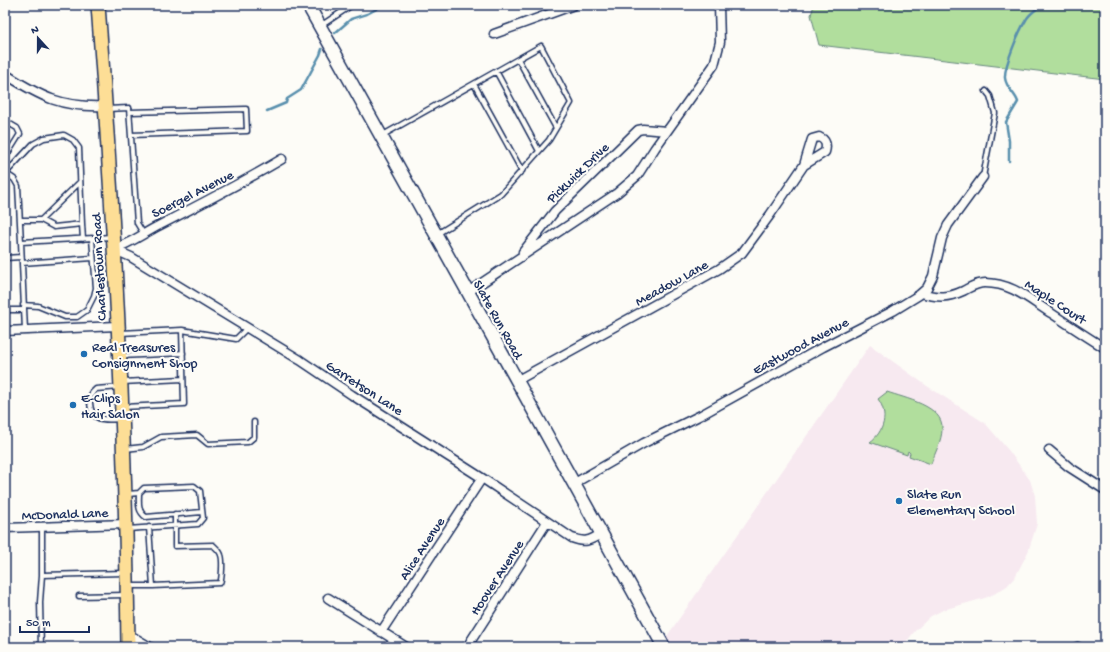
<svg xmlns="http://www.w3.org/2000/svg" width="1110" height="652" viewBox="0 0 1110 652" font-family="'Gochi Hand',sans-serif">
<rect width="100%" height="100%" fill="#fdfcf7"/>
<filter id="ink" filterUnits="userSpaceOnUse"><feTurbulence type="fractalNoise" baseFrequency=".025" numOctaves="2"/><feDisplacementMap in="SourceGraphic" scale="8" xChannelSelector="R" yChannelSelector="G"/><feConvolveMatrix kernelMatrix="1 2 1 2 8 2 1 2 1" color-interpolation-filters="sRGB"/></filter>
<g filter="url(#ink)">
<path fill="#f7e9f0" d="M 870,345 L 927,386 L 985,423 L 1009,451 L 1030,480 L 1035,496 L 1037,524 L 1028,552 L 1015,577 L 1007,586 L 994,594 L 985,598 L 943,610 L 931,616 L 915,631 L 902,647 L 670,647 L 665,639 Z"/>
<path fill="#b1de9d" stroke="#66867e" d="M 814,5 L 1105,5 L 1105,79 L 819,45 L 811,15 Z
M 887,392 C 904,398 944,406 942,429 C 942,440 935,453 931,464 L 909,456 L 910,453 L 908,451 L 907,455 L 870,442 C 884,432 889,414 878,399 Z"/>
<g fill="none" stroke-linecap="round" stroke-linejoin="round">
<path stroke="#598fad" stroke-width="2.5" d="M 335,33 L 351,19 L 367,14 L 384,5
M 267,111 L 286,103 L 287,99 L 301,90 L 320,55 L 322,49
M 1009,161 L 1009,141 L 1006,122 L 1018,102 C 1015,93 1006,88 1005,78 C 1004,66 1019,31 1026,20 C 1029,14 1036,10 1041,5"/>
<g stroke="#1b2f5e" stroke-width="7">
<path id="lane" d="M 322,25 L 352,5
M 518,59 L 556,128
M 496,71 L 539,151
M 474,84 L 522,171
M 107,109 L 129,108 L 137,223 L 143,233
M 130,112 L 246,109 L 247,131 L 131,135
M 5,121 L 17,128 L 20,134 L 5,158 L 5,173
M 383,135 L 541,46 L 571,103 L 549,140 L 501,194 L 437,234
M 5,173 L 14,179 L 18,186 L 21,242 L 112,237
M 5,174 L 33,144 L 44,138 L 64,135 L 73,140 L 79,148 L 82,224 L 54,227 L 41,220 L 20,220
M 983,177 L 995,113 L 990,96 L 986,91
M 41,220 L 80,182
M 82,224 L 83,239
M 21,242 L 25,330
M 5,258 L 21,257
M 22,263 L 93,258
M 23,305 L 38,306 L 65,317 L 77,317 L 87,310 L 94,296 L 96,288 L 92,239
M 5,310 L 24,310
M 120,333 L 182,330
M 121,356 L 183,353
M 122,382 L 183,379
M 123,407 L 184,404 L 182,330 L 236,339 L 247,328
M 119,419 C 105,420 91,422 90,403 C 90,396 91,393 96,389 L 120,387
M 125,449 L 143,447 L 161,437 L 197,435 L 208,444 L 248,442 L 254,437 L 254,422
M 139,493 C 139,503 137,511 146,517 L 202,512
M 128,494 L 139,493 L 144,488 L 194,486 L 200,491 L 203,518 L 198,524 L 128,529
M 42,527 L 42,575 L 124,573
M 149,527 L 153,586 L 220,583 C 222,579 223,560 221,555 C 220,551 216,548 213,545 L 175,546 L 175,514
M 129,586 L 153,586
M 79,596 L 125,595
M 41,647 L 40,602 L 42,575"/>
</g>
<g stroke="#1b2f5e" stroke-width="11">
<path id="street" d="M 494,34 L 574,5
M 5,74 C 41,97 62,108 106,106
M 819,137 C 826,140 827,145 825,152 L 804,165 L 812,139 Z
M 113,249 L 131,257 L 300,360 L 352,395 L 482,478 L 572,538 C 585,543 589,541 601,534
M 113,249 C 130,244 144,233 160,225 C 201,204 242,183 282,159
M 523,252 L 555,211 L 638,130 L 643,129 L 667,131
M 468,292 L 617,193 L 637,176 L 655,148 L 714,65 L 720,42 L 719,5
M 922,293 C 937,298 948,298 963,291 C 971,287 976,283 985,283 C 1012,283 1030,300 1051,313 C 1069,325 1087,337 1105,348
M 5,331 L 117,326
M 516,381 L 719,269 L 742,253 L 770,215 L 804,165
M 1049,450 L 1069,467 L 1105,490
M 573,484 L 644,443 L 701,415 L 823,347 L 893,311 L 919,295 L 927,288 L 933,276 L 942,238 L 948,225 L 983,177
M 5,528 L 126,524
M 328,598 L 406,647
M 381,632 L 482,478
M 128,634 L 150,647
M 467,647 L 547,522
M 1077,647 L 1078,647"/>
</g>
<g stroke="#1b2f5e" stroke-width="15">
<path id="secondary" d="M 308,5 L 468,292 L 664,647"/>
</g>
<g stroke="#1b2f5e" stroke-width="16">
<path id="primary" d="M 98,5 C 114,218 126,433 128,647"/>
</g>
<use href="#lane" stroke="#fdfcf7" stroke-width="4"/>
<use href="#street" stroke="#fdfcf7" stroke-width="8"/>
<use href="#secondary" stroke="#fdfcf7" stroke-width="12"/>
<use href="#primary" stroke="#fdde96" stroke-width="13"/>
</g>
</g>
<g fill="#1f6fb2" stroke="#fdfcf7" stroke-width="1.5">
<circle cx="84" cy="354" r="4"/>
<circle cx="73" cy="405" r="4"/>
<circle cx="899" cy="501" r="4"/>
</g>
<g text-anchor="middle" stroke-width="4" stroke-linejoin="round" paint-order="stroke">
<g font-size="14" fill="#1b2f5e" stroke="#fdfcf7">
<text transform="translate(577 172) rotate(-44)" y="5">Pickwick Drive</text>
<text transform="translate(192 193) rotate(-27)" y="5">Soergel Avenue</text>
<text transform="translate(98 267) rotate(-93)" y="5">Charlestown Road</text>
<text transform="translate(671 282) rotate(-29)" y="5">Meadow Lane</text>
<text transform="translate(1056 301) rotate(33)" y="5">Maple Court</text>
<text transform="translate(499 319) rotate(61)" y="5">Slate Run Road</text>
<text transform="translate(800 345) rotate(-28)" y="5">Eastwood Avenue</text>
<text transform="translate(365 387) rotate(33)" y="5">Garretson Lane</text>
<text transform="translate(65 513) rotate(-2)" y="5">McDonald Lane</text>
<text transform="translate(421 548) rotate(-57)" y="5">Alice Avenue</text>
<text transform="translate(496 577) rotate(-57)" y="5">Hoover Avenue</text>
</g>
<g font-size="14" fill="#1b2f5e" stroke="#fdfcf7" text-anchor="start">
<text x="92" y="351">Real Treasures<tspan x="92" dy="16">Consignment Shop</tspan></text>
<text x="81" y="402">E-Clips<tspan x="81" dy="16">Hair Salon</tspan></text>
<text x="907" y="498">Slate Run<tspan x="907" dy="16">Elementary School</tspan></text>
</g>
</g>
<rect width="1110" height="652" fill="none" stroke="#fdfcf7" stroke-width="20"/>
<rect x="10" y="10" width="1090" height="632" fill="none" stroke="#1b2f5e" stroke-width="1.5" filter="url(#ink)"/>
<g transform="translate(38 38) rotate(339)" stroke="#fdfcf7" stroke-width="3" paint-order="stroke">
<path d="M0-3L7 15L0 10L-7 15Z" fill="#1b2f5e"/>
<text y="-6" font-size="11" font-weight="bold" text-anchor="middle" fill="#1b2f5e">N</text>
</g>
<path d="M20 626v6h69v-6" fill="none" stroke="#1b2f5e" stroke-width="2"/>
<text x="26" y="626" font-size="12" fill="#1b2f5e" stroke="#fdfcf7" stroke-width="3" paint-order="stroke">50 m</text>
</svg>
